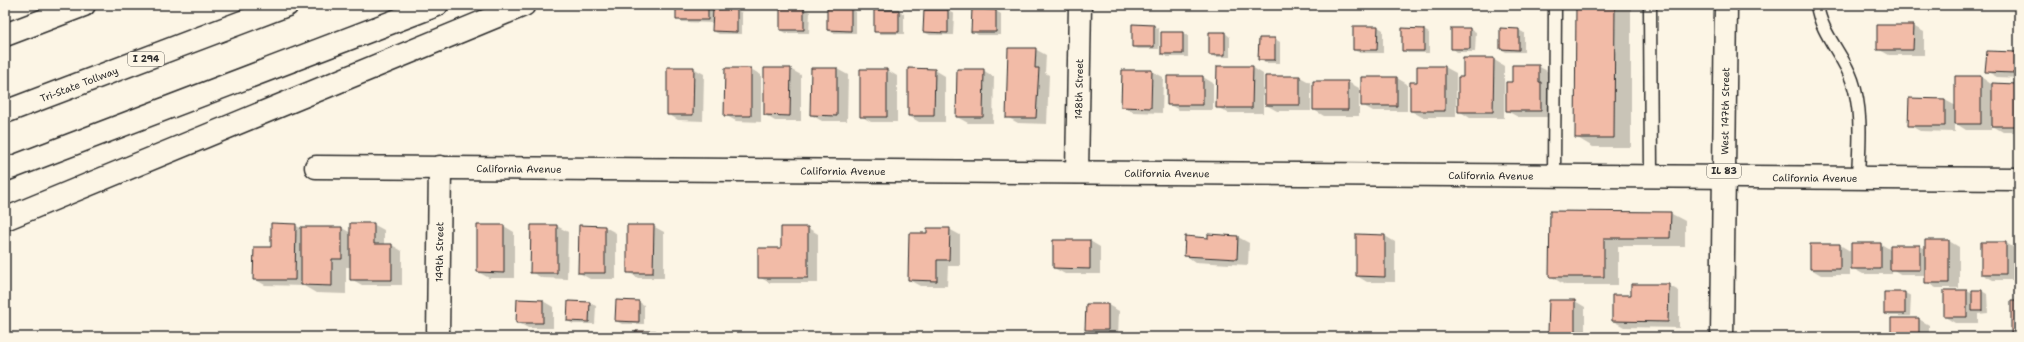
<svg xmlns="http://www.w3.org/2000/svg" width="2024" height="342" viewBox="0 0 2024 342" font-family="'Shantell Sans',sans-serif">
<rect width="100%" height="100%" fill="#fcf5e5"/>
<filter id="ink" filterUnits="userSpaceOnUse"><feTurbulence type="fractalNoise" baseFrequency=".025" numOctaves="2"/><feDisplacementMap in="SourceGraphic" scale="8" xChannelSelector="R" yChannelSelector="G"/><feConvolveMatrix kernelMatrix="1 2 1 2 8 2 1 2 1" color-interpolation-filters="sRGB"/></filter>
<g filter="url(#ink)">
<path fill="#0003" d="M 677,5 L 713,5 L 713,10 L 737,10 L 742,13 L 742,34 L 719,34 L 713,31 L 713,23 L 682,22 L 677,19 Z
M 1577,5 L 1631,5 L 1631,147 L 1593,147 L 1576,137 Z
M 781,9 L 804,9 L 810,12 L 809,33 L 786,33 L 781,30 Z
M 851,9 L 856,12 L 856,33 L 833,33 L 828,30 Z
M 899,11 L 904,14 L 904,34 L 881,34 L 875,31 Z
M 925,11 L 948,11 L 954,14 L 953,35 L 930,35 L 924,32 Z
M 996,11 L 1001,14 L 1001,35 L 978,35 L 972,31 Z
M 1154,26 L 1159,29 L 1159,49 L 1138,49 L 1133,46 Z
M 1913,26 L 1924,32 L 1924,55 L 1889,55 L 1878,49 Z
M 1378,27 L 1383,30 L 1383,53 L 1360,53 L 1354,50 Z
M 1452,29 L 1470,29 L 1476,32 L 1475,52 L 1457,52 L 1452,48 Z
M 1424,30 L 1429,33 L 1429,53 L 1408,53 L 1403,50 Z
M 1519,30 L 1524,33 L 1524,52 L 1506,52 L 1501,49 Z
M 1183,33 L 1188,36 L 1188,57 L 1167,57 L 1162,54 Z
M 1225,33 L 1230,37 L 1230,57 L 1215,57 L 1210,54 Z
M 1275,39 L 1280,42 L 1280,63 L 1265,63 L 1259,59 Z
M 1035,49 L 1046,55 L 1045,73 L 1049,75 L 1047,124 L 1018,123 L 1007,117 Z
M 2016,53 L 2019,55 L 2019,78 L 1997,77 L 1986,71 Z
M 1493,59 L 1504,66 L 1504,118 L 1470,118 L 1459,111 L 1464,78 Z
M 1538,66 L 1549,72 L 1552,117 L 1518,117 L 1507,111 L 1513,83 Z
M 1252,67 L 1263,74 L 1263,113 L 1228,113 L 1217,107 Z
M 1418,67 L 1445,67 L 1456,73 L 1456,117 L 1422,117 L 1411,111 L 1418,83 Z
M 693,68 L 704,74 L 703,121 L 678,120 L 668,114 Z
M 751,69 L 761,75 L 761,122 L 736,121 L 725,115 Z
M 790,69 L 801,75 L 801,121 L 775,121 L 765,115 Z
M 837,69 L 848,75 L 847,121 L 822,121 L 811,115 Z
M 887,70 L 897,76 L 897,122 L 871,122 L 861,116 Z
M 935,70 L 945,76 L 945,122 L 919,122 L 909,116 Z
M 983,70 L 994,77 L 993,123 L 968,123 L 957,117 Z
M 1152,71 L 1163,77 L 1162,113 L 1133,112 L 1122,106 Z
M 1203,77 L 1213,83 L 1213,110 L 1179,110 L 1168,104 Z
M 1266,77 L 1300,77 L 1311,83 L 1311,111 L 1277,111 L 1266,105 Z
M 1981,77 L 1991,84 L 2016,85 L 2019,86 L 2019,132 L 2003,132 L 1991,125 L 1991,130 L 1966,130 L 1955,123 L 1955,132 L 1920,131 L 1909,125 L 1945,100 L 1956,106 Z
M 1397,78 L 1407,84 L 1407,111 L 1373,111 L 1362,105 Z
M 1348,82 L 1359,88 L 1359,116 L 1324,116 L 1314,110 Z
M 1551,212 L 1670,213 L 1685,221 L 1685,246 L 1618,246 L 1618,285 L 1565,285 L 1550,276 Z
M 373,224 L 384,230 L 384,245 L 392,245 L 402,251 L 402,285 L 362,285 L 351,279 L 351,267 L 346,267 L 346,294 L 316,293 L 304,286 L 265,285 L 254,279 L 272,248 L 295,225 L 302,229 L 342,228 L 351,233 Z
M 504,226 L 514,232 L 514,278 L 489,278 L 478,272 Z
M 557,226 L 568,232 L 567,279 L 542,278 L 531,272 Z
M 580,226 L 605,227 L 616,233 L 616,279 L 590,279 L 579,273 Z
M 653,226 L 664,232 L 664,278 L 638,278 L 628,272 Z
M 808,228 L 818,234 L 818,283 L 770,283 L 759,277 L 782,249 Z
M 949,229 L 960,235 L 960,266 L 948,266 L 947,286 L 920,286 L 909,280 L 928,234 Z
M 1385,236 L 1395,242 L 1395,282 L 1367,282 L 1357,276 Z
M 1238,237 L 1249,243 L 1248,265 L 1195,262 L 1185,255 L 1209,239 Z
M 1090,241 L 1100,247 L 1100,274 L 1065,274 L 1054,268 Z
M 1949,241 L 1959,247 L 1959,288 L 1936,288 L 1926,282 L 1926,275 L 1902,275 L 1892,269 L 1892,274 L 1863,274 L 1852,268 L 1852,244 L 1881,244 L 1891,250 L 1920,246 L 1926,249 Z
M 2006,243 L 2016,249 L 2017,280 L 1993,280 L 1982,274 Z
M 1840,245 L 1850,251 L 1850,275 L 1821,275 L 1811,269 Z
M 1668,285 L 1679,291 L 1679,328 L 1624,327 L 1613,321 L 1632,296 Z
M 1945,291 L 1967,291 L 1973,294 L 1982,291 L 1987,294 L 1988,313 L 1978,314 L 1978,323 L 1955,323 L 1945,317 Z
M 1885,293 L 1905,293 L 1911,296 L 1910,316 L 1890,316 L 1885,313 Z
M 543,301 L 553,307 L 553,328 L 528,328 L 517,322 Z
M 1575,301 L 1585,307 L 1585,337 L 1558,337 L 1549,332 Z
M 569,302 L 590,303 L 596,306 L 595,324 L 573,324 L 568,321 Z
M 639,302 L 644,305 L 644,324 L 622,324 L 616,321 Z
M 1087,305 L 1108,305 L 1119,311 L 1118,336 L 1097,336 L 1086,330 Z
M 1919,319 L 1929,325 L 1929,337 L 1892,337 Z
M 656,332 L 664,337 L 636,337 Z"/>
<path fill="#f2bba7" stroke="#2b2b2b" d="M 676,5 L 708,5 L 708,20 L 676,20 Z
M 1576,5 L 1615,5 L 1614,138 L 1575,138 Z
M 780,8 L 804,8 L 804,30 L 780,30 Z
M 827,8 L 851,8 L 851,31 L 827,30 Z
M 713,9 L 737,9 L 737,32 L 712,31 Z
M 972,9 L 996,10 L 996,32 L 971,32 Z
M 874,10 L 899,10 L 899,32 L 874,32 Z
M 924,10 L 948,10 L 948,33 L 923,32 Z
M 1132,24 L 1154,25 L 1154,47 L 1132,47 Z
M 1877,25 L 1914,25 L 1913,50 L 1877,50 Z
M 1353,26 L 1378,26 L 1377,50 L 1353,50 Z
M 1402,28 L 1424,29 L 1424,51 L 1402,51 Z
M 1451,28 L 1470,28 L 1470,49 L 1451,49 Z
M 1500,28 L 1519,29 L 1519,50 L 1500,49 Z
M 1161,32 L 1183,32 L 1183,54 L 1161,54 Z
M 1209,32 L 1225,32 L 1225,55 L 1209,55 Z
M 1259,38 L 1275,38 L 1275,60 L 1258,60 Z
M 1008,48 L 1036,48 L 1035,68 L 1039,68 L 1036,118 L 1006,118 Z
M 1987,51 L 2016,52 L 2015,73 L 1985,72 Z
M 1463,58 L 1494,58 L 1493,112 L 1458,112 L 1458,77 L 1463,77 Z
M 1512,65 L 1539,65 L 1539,82 L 1541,82 L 1541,111 L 1506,111 L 1506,82 L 1512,82 Z
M 1217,66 L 1253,66 L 1252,108 L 1216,108 Z
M 1417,66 L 1445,66 L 1445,111 L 1410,111 L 1410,82 L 1417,82 Z
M 667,67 L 694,67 L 693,115 L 667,115 Z
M 725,68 L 751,68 L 751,116 L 724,116 Z
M 764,68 L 791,68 L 790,116 L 764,115 Z
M 811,68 L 837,68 L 837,116 L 810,115 Z
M 908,68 L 935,69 L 934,116 L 908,116 Z
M 860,69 L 887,69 L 887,117 L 860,117 Z
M 957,69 L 984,69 L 983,117 L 956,117 Z
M 1122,70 L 1152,70 L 1151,108 L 1121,107 Z
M 1167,76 L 1203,76 L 1203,105 L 1167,105 Z
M 1265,76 L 1300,76 L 1300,105 L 1265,105 Z
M 1955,76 L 1981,76 L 1981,124 L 1955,124 Z
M 1361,77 L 1397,77 L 1397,106 L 1361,106 Z
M 1313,81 L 1348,81 L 1348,110 L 1313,110 Z
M 1992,83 L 2016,84 L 2016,126 L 1992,126 Z
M 1909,98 L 1945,99 L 1945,126 L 1908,126 Z
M 1550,211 L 1671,212 L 1670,238 L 1604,238 L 1604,277 L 1549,277 Z
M 271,223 L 296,224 L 295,280 L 253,280 L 254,247 L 271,247 Z
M 350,223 L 374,223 L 374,244 L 392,244 L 392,280 L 350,280 Z
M 477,225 L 504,225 L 504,273 L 477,272 Z
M 531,225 L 557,225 L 557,273 L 530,273 Z
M 579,225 L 605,226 L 605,273 L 578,273 Z
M 627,225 L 654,225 L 653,273 L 627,273 Z
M 301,227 L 342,227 L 342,259 L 332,259 L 332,286 L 301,285 Z
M 781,227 L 808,227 L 808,278 L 758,278 L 758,248 L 781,248 Z
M 927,228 L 950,228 L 949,260 L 937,260 L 937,281 L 908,280 L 909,233 L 927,233 Z
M 1208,234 L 1238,236 L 1237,259 L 1184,256 L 1185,236 L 1208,238 Z
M 1356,234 L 1385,235 L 1385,277 L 1356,276 Z
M 1053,240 L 1090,240 L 1090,269 L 1053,268 Z
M 1925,240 L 1949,240 L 1949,283 L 1925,283 Z
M 1981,242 L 2006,242 L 2006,274 L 1981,274 Z
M 1851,243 L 1881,243 L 1881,269 L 1851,269 Z
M 1810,244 L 1840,244 L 1840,269 L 1810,269 Z
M 1890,245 L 1920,245 L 1920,270 L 1890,270 Z
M 1631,284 L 1669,284 L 1668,322 L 1612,321 L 1612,295 L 1631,295 Z
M 1944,290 L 1967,290 L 1967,317 L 1944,317 Z
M 1972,290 L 1982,290 L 1982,311 L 1972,311 Z
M 1884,292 L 1905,292 L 1905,314 L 1884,314 Z
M 517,299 L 543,300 L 543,323 L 516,323 Z
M 616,300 L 639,301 L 639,322 L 615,321 Z
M 1549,300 L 1575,300 L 1575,333 L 1548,333 Z
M 2011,300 L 2019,300 L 2019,337 L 2011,337 Z
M 568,301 L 590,302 L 589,322 L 567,321 Z
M 1086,304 L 1108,304 L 1108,330 L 1085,330 Z
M 1891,318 L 1919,318 L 1919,337 L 1891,337 Z
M 636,331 L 656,331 L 656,337 L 635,337 Z
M 588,334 L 607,334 L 607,337 L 588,337 Z
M 372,335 L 396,335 L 396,337 L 372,337 Z
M 540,335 L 559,335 L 559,337 L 540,337 Z
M 826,335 L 850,335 L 850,337 L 826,337 Z
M 1859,335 L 1883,336 L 1883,337 L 1859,337 Z"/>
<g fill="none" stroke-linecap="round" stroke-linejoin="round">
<g stroke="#2b2b2b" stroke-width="15">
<path id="lane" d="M 1650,5 L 1651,176
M 1817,5 C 1821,34 1843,54 1852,80 C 1863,111 1859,146 1858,178
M 1554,175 L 1555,5"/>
</g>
<g stroke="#2b2b2b" stroke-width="25">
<g id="street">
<path id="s1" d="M 316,167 L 2019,179"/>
<path id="s2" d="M 1077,172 L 1080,5"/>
<path id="s3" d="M 438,337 L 440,167"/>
</g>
</g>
<g stroke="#2b2b2b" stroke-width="25">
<g id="primary">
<path id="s4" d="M 1722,337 L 1726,5"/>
</g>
</g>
<g stroke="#2b2b2b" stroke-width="25">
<g id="highway">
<path d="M 5,35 L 84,5"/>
<path id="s5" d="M 5,112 L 287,5"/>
<path d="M 5,170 L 437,5"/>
<path d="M 5,219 L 524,5"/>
</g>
</g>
<use href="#lane" stroke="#fcf5e5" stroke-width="12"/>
<use href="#street" stroke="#fcf5e5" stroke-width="22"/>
<use href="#primary" stroke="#fcf5e5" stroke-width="22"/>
<use href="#highway" stroke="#fcf5e5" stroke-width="22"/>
</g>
</g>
<g text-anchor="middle" stroke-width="4" stroke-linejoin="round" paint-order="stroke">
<g fill="#fcf5e5" stroke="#6a6863" stroke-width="1">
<rect x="128" y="52" width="36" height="14" rx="3"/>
<rect x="1707" y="164" width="34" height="14" rx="3"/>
</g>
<g font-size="9" font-weight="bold" fill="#2b2b2b">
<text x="146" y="62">I 294</text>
<text x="1724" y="174">IL 83</text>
</g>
<g font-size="10" fill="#2b2b2b" stroke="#fcf5e5">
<text dy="4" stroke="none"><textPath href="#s5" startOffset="79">Tri-State Tollway</textPath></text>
<text dy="4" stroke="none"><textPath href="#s2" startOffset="83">148th Street</textPath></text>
<text dy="4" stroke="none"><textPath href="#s4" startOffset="226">West 147th Street</textPath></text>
<text dy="4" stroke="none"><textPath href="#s1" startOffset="203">California Avenue</textPath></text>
<text dy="4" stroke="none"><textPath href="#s1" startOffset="527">California Avenue</textPath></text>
<text dy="4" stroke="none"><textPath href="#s1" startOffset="851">California Avenue</textPath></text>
<text dy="4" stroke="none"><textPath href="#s1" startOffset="1175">California Avenue</textPath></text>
<text dy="4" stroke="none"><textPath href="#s1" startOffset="1499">California Avenue</textPath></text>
<text dy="4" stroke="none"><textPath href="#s3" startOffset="85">149th Street</textPath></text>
</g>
</g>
<rect width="2024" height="342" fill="none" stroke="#fcf5e5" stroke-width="20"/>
<rect x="10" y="10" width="2004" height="322" fill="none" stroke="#2b2b2b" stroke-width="1.5" filter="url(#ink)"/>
</svg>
